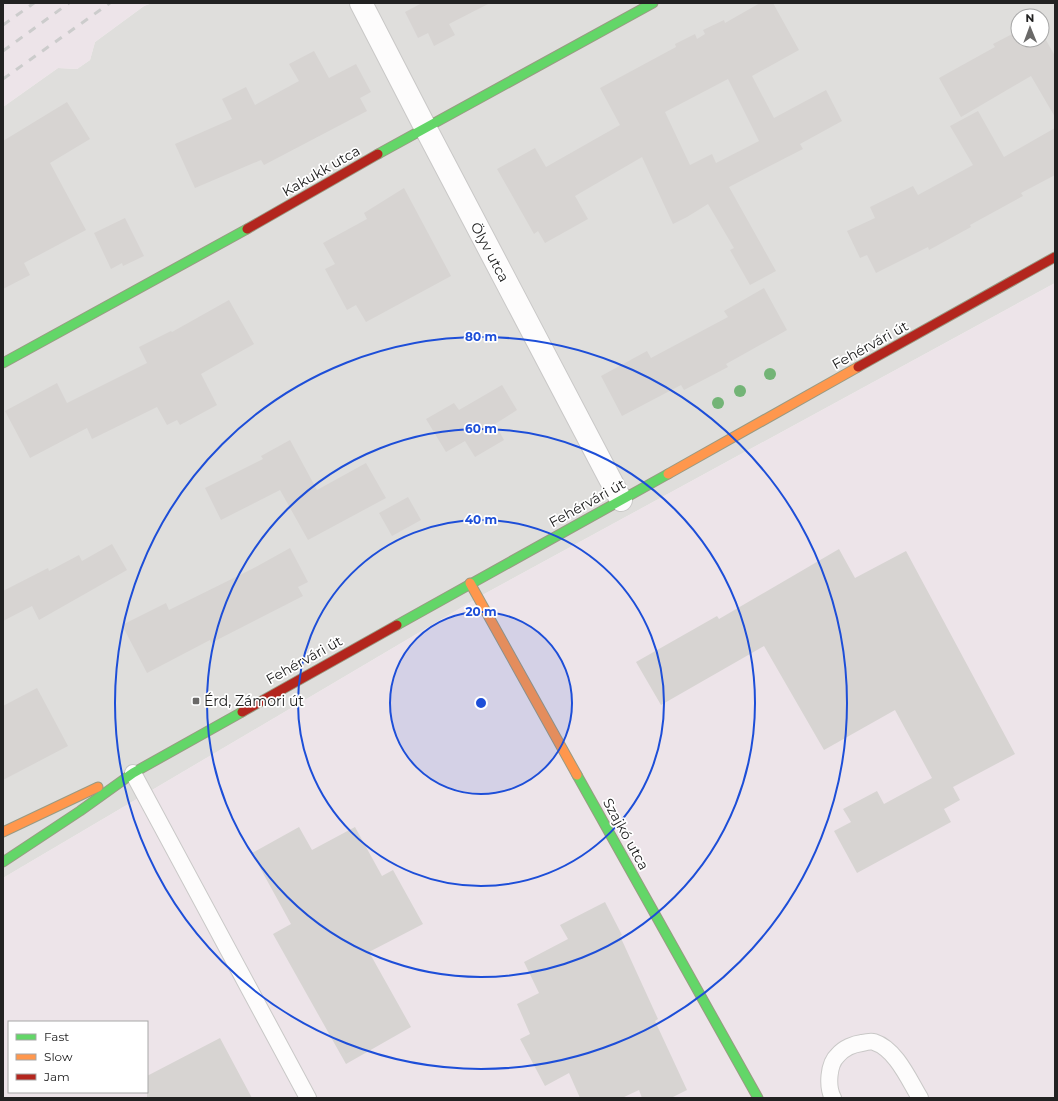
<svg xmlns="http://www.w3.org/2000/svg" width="1058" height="1101" viewBox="0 0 1058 1101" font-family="Montserrat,sans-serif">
<rect width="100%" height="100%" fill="#f0eeeb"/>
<path fill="#dfdedc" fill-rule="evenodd" d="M 152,3 L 1055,3 L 1055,283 L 486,593 L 3,878 L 3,107 L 58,68 L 77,69 L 90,60 L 95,42 L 144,6 ZM 1018,16 L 1042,16 L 1042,40 L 1018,40 Z"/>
<path fill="#ede4e9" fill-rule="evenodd" d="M 5,3 L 152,3 L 144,6 L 95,42 L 90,60 L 77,69 L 58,68 L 3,107 L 3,5 Z
M 1055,283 L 1055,1098 L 3,1098 L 3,878 L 486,593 ZM 9,1022 L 147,1022 L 147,1092 L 9,1092 Z"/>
<path fill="#d7d4d2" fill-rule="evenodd" d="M 422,3 L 490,3 L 449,24 L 455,35 L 434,46 L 428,33 L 418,38 L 405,12 Z
M 760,3 L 773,3 L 799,50 L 752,76 L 774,118 L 826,90 L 842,121 L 800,144 L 803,149 L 729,187 L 776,271 L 750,285 L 730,250 L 734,248 L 708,204 L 687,217 L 673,224 L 642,157 L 575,196 L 588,219 L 545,243 L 538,231 L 534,234 L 497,169 L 535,148 L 546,167 L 620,125 L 600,88 L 676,47 L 675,44 L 695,34 L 697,39 L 705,34 L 703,30 L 724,20 L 725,23 ZM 728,79 L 759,141 L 716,163 L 712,154 L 690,165 L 665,112 Z
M 1018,31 L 1018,40 L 1042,40 L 1042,33 L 1055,56 L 1055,117 L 1031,76 L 961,117 L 939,78 L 995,47 L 993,44 Z
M 314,51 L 329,78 L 356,64 L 371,92 L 360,98 L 367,111 L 264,165 L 261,160 L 195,188 L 175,144 L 232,119 L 222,99 L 246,87 L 255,105 L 299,81 L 289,64 Z
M 67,102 L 90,139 L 50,163 L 86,230 L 24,263 L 30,275 L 3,289 L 3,141 Z
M 978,111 L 1004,157 L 1055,128 L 1055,175 L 1021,193 L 1023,196 L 970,225 L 971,227 L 929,250 L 928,247 L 876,273 L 867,255 L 860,258 L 847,231 L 875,218 L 870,207 L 913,186 L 918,195 L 973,165 L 950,126 Z
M 404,188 L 451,276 L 366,322 L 356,305 L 347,310 L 325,269 L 335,264 L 323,243 L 367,219 L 364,213 Z
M 125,218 L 144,256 L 123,266 L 122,263 L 111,269 L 94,233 Z
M 764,288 L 787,330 L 726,364 L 728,367 L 684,390 L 681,385 L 622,416 L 601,376 L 647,351 L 651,358 L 728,317 L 724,311 Z
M 229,300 L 254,344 L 201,374 L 217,405 L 180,425 L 177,420 L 167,425 L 157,407 L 92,439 L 87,428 L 30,458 L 5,411 L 57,383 L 67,403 L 147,363 L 139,347 L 171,331 L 172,332 Z
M 502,385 L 517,410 L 495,424 L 504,440 L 475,457 L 465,441 L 446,452 L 426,419 L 454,403 L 459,410 Z
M 290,440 L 317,490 L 366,463 L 386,498 L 308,540 L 280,490 L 221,520 L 205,488 L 263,459 L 261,456 Z
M 408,497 L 421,520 L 392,536 L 379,513 Z
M 112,544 L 127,570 L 39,620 L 32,606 L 3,621 L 3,591 L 48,568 L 49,571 L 79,555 L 82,561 Z
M 290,548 L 308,582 L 298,587 L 303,596 L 211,643 L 210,640 L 147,673 L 122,625 L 166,603 L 169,610 L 252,569 Z
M 839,549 L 855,578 L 906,551 L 1015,754 L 953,787 L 960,800 L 944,809 L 951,822 L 857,873 L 834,831 L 851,822 L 843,809 L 877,791 L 884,804 L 932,778 L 895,710 L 824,750 L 764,646 L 661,705 L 636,662 L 717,616 L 719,619 Z
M 37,688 L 68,746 L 3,780 L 3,706 Z
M 299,827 L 312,850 L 355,827 L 382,876 L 393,870 L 423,924 L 369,952 L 411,1027 L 346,1064 L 273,934 L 291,924 L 252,853 Z
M 605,902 L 622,935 L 620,936 L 658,1019 L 655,1021 L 687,1090 L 671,1098 L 642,1098 L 639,1090 L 622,1098 L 580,1098 L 569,1073 L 545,1086 L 520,1039 L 530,1034 L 517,1004 L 539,993 L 524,962 L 568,939 L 560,925 Z
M 220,1038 L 252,1098 L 147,1098 L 147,1076 Z"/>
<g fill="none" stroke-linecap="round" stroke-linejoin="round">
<g stroke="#c9c8c7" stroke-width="18">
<path id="lane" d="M 133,773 L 308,1098
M 833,1098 C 827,1087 828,1064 838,1055 C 844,1048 854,1044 862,1043 C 866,1042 871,1041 874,1042 C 896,1049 909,1080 920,1098"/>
</g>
<g stroke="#c9c8c7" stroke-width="24">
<path id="street" d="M 361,3 L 425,127 L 621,500"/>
</g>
<g stroke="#999a82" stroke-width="11">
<path id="fast" d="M 378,154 L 653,3
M 3,363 L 247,229
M 397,625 L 668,474
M 577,775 L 758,1098
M 3,862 L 80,811 L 133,773 L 242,712"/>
</g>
<g stroke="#999a82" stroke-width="11">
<path id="slow" d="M 668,474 L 858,367
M 470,583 L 577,775
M 3,832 L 98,787"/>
</g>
<g stroke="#999a82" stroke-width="11">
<path id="jam" d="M 247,229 L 378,154
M 858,367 L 1055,257
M 242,712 L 397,625"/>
</g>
<use href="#lane" stroke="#fdfcfc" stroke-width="16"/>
<use href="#street" stroke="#fdfcfc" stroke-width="22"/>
<use href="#fast" stroke="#63d668" stroke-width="9"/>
<use href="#slow" stroke="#ff974d" stroke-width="9"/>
<use href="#jam" stroke="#b3261e" stroke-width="9"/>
<path stroke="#ccc" stroke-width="3" stroke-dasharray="8 8" stroke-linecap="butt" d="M 3,25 L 34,3
M 3,51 L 69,3
M 3,79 L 110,3"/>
</g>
<g fill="#73b476">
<circle cx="770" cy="374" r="6"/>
<circle cx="740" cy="391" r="6"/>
<circle cx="718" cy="403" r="6"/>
</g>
<circle cx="481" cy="703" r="91" fill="#1d4ed8" fill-opacity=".12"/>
<g fill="none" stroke="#1d4ed8" stroke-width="2">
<circle cx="481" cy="703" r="91"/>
<circle cx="481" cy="703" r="183"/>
<circle cx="481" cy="703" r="274"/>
<circle cx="481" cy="703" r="366"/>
</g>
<rect fill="#6a6968" stroke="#fff" stroke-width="1.5" x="192" y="697" width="8" height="8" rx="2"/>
<g text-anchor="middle" stroke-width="3.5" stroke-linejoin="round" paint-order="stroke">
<g font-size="14" fill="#222" stroke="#fff">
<text transform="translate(321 171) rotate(-30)" y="5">Kakukk utca</text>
<text transform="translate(490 252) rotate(62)" y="5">Ölyv utca</text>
<text transform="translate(870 345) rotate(-29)" y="5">Fehérvári út</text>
<text transform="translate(587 503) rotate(-29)" y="5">Fehérvári út</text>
<text transform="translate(304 660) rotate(-29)" y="5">Fehérvári út</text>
<text transform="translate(626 834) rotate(61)" y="5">Szajkó utca</text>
</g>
<g font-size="14" fill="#222" stroke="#fff" text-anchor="start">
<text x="204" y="706">Érd, Zámori út</text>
</g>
</g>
<circle cx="481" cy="703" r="6" fill="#1d4ed8" stroke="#fff" stroke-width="2"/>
<g font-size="12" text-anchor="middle" font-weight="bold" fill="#1d4ed8" stroke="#fff" stroke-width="3.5" stroke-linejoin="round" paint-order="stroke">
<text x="481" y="341">80 m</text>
<text x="481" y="433">60 m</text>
<text x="481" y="524">40 m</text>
<text x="481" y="616">20 m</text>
</g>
<rect width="1058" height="1101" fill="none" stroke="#222222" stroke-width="8"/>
<rect x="8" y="1021" width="140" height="72" fill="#ffffff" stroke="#a7a7a7"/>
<rect x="16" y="1034" width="20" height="6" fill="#63d668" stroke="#a7a7a7"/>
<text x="44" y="1041" font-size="12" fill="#222222">Fast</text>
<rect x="16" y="1054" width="20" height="6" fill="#ff974d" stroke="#a7a7a7"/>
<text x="44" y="1061" font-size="12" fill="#222222">Slow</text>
<rect x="16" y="1074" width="20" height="6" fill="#b3261e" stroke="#a7a7a7"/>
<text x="44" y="1081" font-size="12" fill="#222222">Jam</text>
<g transform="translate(1030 28) rotate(359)"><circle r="19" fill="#ffffff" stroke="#a7a7a7"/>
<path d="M0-3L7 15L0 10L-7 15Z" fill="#6a6968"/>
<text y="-6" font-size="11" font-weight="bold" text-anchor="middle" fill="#222222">N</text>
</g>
</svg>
